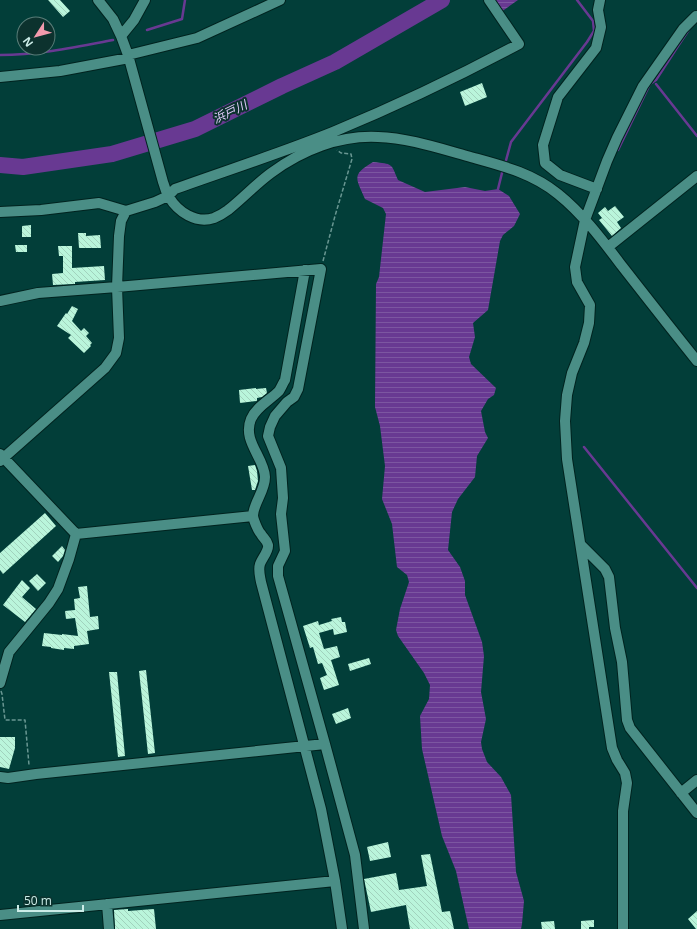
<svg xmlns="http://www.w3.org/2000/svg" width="697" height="929" viewBox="0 0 697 929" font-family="'Open Sans','Noto Sans JP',sans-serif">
<defs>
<pattern id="water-rules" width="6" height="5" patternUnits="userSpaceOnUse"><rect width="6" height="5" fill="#683992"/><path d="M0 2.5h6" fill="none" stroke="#7c56a1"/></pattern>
<pattern id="building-back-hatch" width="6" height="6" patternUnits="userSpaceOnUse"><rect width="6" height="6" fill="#baf5db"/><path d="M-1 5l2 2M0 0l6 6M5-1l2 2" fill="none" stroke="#a1d2bd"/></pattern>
</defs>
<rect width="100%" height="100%" fill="#023e39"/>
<path fill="url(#water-rules)" d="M 492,0 L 518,0 L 501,12 Z
M 373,162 C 393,164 391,163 398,180 L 425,192 L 465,187 L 485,191 L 498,189 L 509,196 L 520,214 L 514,226 L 503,235 L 500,241 L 488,310 L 473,323 L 475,337 L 469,357 L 471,364 L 496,388 L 494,395 L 488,399 L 481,411 L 485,432 L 488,438 L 477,456 L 475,477 L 458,499 L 452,512 L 448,550 L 460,567 L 465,581 L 465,595 L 482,642 L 484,656 L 481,692 L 486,719 L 481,742 L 482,749 L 487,762 L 501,777 L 511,795 L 516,872 L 524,901 L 522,924 L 521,929 L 469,929 L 456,871 L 442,836 L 422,749 L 420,716 L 429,699 L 430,685 L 424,673 L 398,636 L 396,630 L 400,609 L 409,582 L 407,575 L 397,567 L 392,524 L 382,499 L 385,466 L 380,426 L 375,407 L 376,284 L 379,277 L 386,214 L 383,208 L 365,199 C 356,178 351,175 373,162 Z"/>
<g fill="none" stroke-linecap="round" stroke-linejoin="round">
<path stroke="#683992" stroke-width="2.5" d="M 147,30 L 182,19 L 185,0
M 0,55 C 38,55 76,47 113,40
M 656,84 L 697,136
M 618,150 L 650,84 L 656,80 L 678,46 L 690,28
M 505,164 L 511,142 L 587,42 L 594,31 L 593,21 L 577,0
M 498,189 L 503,169
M 584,447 L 697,588"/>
<path stroke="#683992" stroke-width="16" d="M 0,165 L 23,167 L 112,154 L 195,129 L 282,86 L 335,62 L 442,0"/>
</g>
<path fill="url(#building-back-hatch)" d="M 48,0 L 60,0 L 70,11 L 63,17 Z
M 482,83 L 487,97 L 465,106 L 460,92 Z
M 615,206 L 624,217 L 617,222 L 621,228 L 612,236 L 599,220 L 602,218 L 598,213 L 605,207 L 608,211 Z
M 31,225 L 31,237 L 22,237 L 22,226 Z
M 78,233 L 86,233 L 86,236 L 100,235 L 101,248 L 79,248 Z
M 15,245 L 27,245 L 27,252 L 16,252 Z
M 58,246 L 72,246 L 72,268 L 104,266 L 105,280 L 75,282 L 75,284 L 53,285 L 52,274 L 63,273 L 63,256 L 59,256 Z
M 72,306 L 78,309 L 72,321 L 81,331 L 84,328 L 89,333 L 86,336 L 92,343 L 90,345 L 91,346 L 84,353 L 68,338 L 71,335 L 57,326 L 66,313 L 67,314 Z
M 256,388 L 256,389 L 266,388 L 267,393 L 262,397 L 257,398 L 257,401 L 240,403 L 239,390 Z
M 255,465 L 257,471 L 258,481 L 255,490 L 252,490 L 248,466 Z
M 45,513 L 56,526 L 3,574 L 0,570 L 0,553 Z
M 62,546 L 65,550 L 63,556 L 58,562 L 52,556 Z
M 37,574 L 46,583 L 38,591 L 29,581 Z
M 22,580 L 30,588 L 22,597 L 36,609 L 25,622 L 3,605 Z
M 87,586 L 90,617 L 98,616 L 99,629 L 87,631 L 89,644 L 74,646 L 74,649 L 64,648 L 64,650 L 51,648 L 51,647 L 42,646 L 44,633 L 62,635 L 62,634 L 78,636 L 75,618 L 66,619 L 65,611 L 75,610 L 74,599 L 80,598 L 78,587 Z
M 341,617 L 342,622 L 345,622 L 347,632 L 334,635 L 333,629 L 319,633 L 324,649 L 337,646 L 340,657 L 331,660 L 339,685 L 324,690 L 320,678 L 327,675 L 322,663 L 318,664 L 313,647 L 310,648 L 303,626 L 318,621 L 319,625 L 332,621 L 331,619 Z
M 369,658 L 371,664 L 350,671 L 348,664 Z
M 146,670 L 155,753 L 148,754 L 139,671 Z
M 109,672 L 117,672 L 125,756 L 118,757 Z
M 348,708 L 351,718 L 336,724 L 332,714 Z
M 0,737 L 15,737 L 15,748 L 9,769 L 0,767 Z
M 388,842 L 391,857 L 370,861 L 367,847 Z
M 430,854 L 442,912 L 450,911 L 454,929 L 410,929 L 406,905 L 371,912 L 364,879 L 396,873 L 399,890 L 427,886 L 421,855 Z
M 128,909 L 128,911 L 154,909 L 156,929 L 115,929 L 114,910 Z
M 697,911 L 697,929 L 696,929 L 688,919 Z
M 594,920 L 594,927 L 589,927 L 589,929 L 581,929 L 581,921 Z
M 554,921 L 555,929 L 542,929 L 541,922 Z"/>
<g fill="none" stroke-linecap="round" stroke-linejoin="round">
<g stroke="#00231f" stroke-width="12">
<path id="minor" d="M 98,0 L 113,19 L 121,36 L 128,55 L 163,182 C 165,187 166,193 169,197 C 178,212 196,224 214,218 C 219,216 224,213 228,210 C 243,198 256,184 271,173 C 302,150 340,135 378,137 C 408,138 438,148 467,156 C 499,165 531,172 558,194 C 583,214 603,241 622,266 C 647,298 672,330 697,361
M 121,36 L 134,20 L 145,0
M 128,55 L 197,38 L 280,0
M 0,77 L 60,71 L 129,58
M 597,189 L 560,175 L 545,163 L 543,145 L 558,97 L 596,48 L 601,27 L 598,10 L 600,0
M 0,212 L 41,210 L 99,203 L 126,211
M 608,247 L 697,176
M 305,270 L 285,380 C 283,383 281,388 279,391 C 270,400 256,407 251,419 C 242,441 264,457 265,477 C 265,491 254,502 253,515 C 253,519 258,531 261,534 C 263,538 267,540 268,545 C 269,551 262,558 260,564 C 258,570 260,576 261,582 L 321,809 L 335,881 L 342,929
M 0,301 L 38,293 L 117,287 L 321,269 L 298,389 L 294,397 L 287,402 L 275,416 L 270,427 L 268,436 L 281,468 L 283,498 L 281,514 L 285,551 L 278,566 L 278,576 L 325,744 L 355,855 L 364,929
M 0,454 L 76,534
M 0,461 L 105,368 L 116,353 L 119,338 L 117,287 L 119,236 L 121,221 L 126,211 L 155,202 L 168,196 L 175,189 C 228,170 281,153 333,132 C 396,106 459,76 519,44 L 489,0
M 76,534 L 253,516
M 581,545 L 605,569 L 609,577 L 615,628 L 622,662 L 627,720 L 630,728 L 697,813
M 0,683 L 9,652 L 49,603 L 58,589 L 69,559 L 76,534
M 0,777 L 8,778 L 36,774 L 325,744
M 681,793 L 697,780
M 107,904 L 109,929
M 0,915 L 335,881
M 623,929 L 623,811 L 627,783 L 625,773 L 617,760 L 612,748 L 567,459 L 565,421 L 567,395 L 572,373 L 584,343 L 589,323 L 590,305 L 577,282 L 575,267 L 585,220 L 607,161 L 617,138 L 643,86 L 683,29 L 696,16 L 697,16"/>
</g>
<path stroke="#699792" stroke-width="1.5" stroke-dasharray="4 2" stroke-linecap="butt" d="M 323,261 L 335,216 L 352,159 L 351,154 L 341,153 L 337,150
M 1,691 L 2,694 L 5,720 L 25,720 L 29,765"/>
<use href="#minor" stroke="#4a8e86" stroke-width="10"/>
</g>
<g text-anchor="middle" stroke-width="4" stroke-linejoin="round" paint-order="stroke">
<g font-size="12" font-style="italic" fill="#e4cefe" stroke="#0c322e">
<text transform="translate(230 112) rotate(-26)" y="4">浜戸川</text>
</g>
</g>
<g transform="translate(36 36) rotate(234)"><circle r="19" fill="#0c322e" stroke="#597d78"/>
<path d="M0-3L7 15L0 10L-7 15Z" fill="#f29aad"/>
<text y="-6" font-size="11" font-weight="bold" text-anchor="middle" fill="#ccede8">N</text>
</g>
<path d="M18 905v6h65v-6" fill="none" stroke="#ccede8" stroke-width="2"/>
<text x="24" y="905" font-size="12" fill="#ccede8" stroke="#0c322e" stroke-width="3" paint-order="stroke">50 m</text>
</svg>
